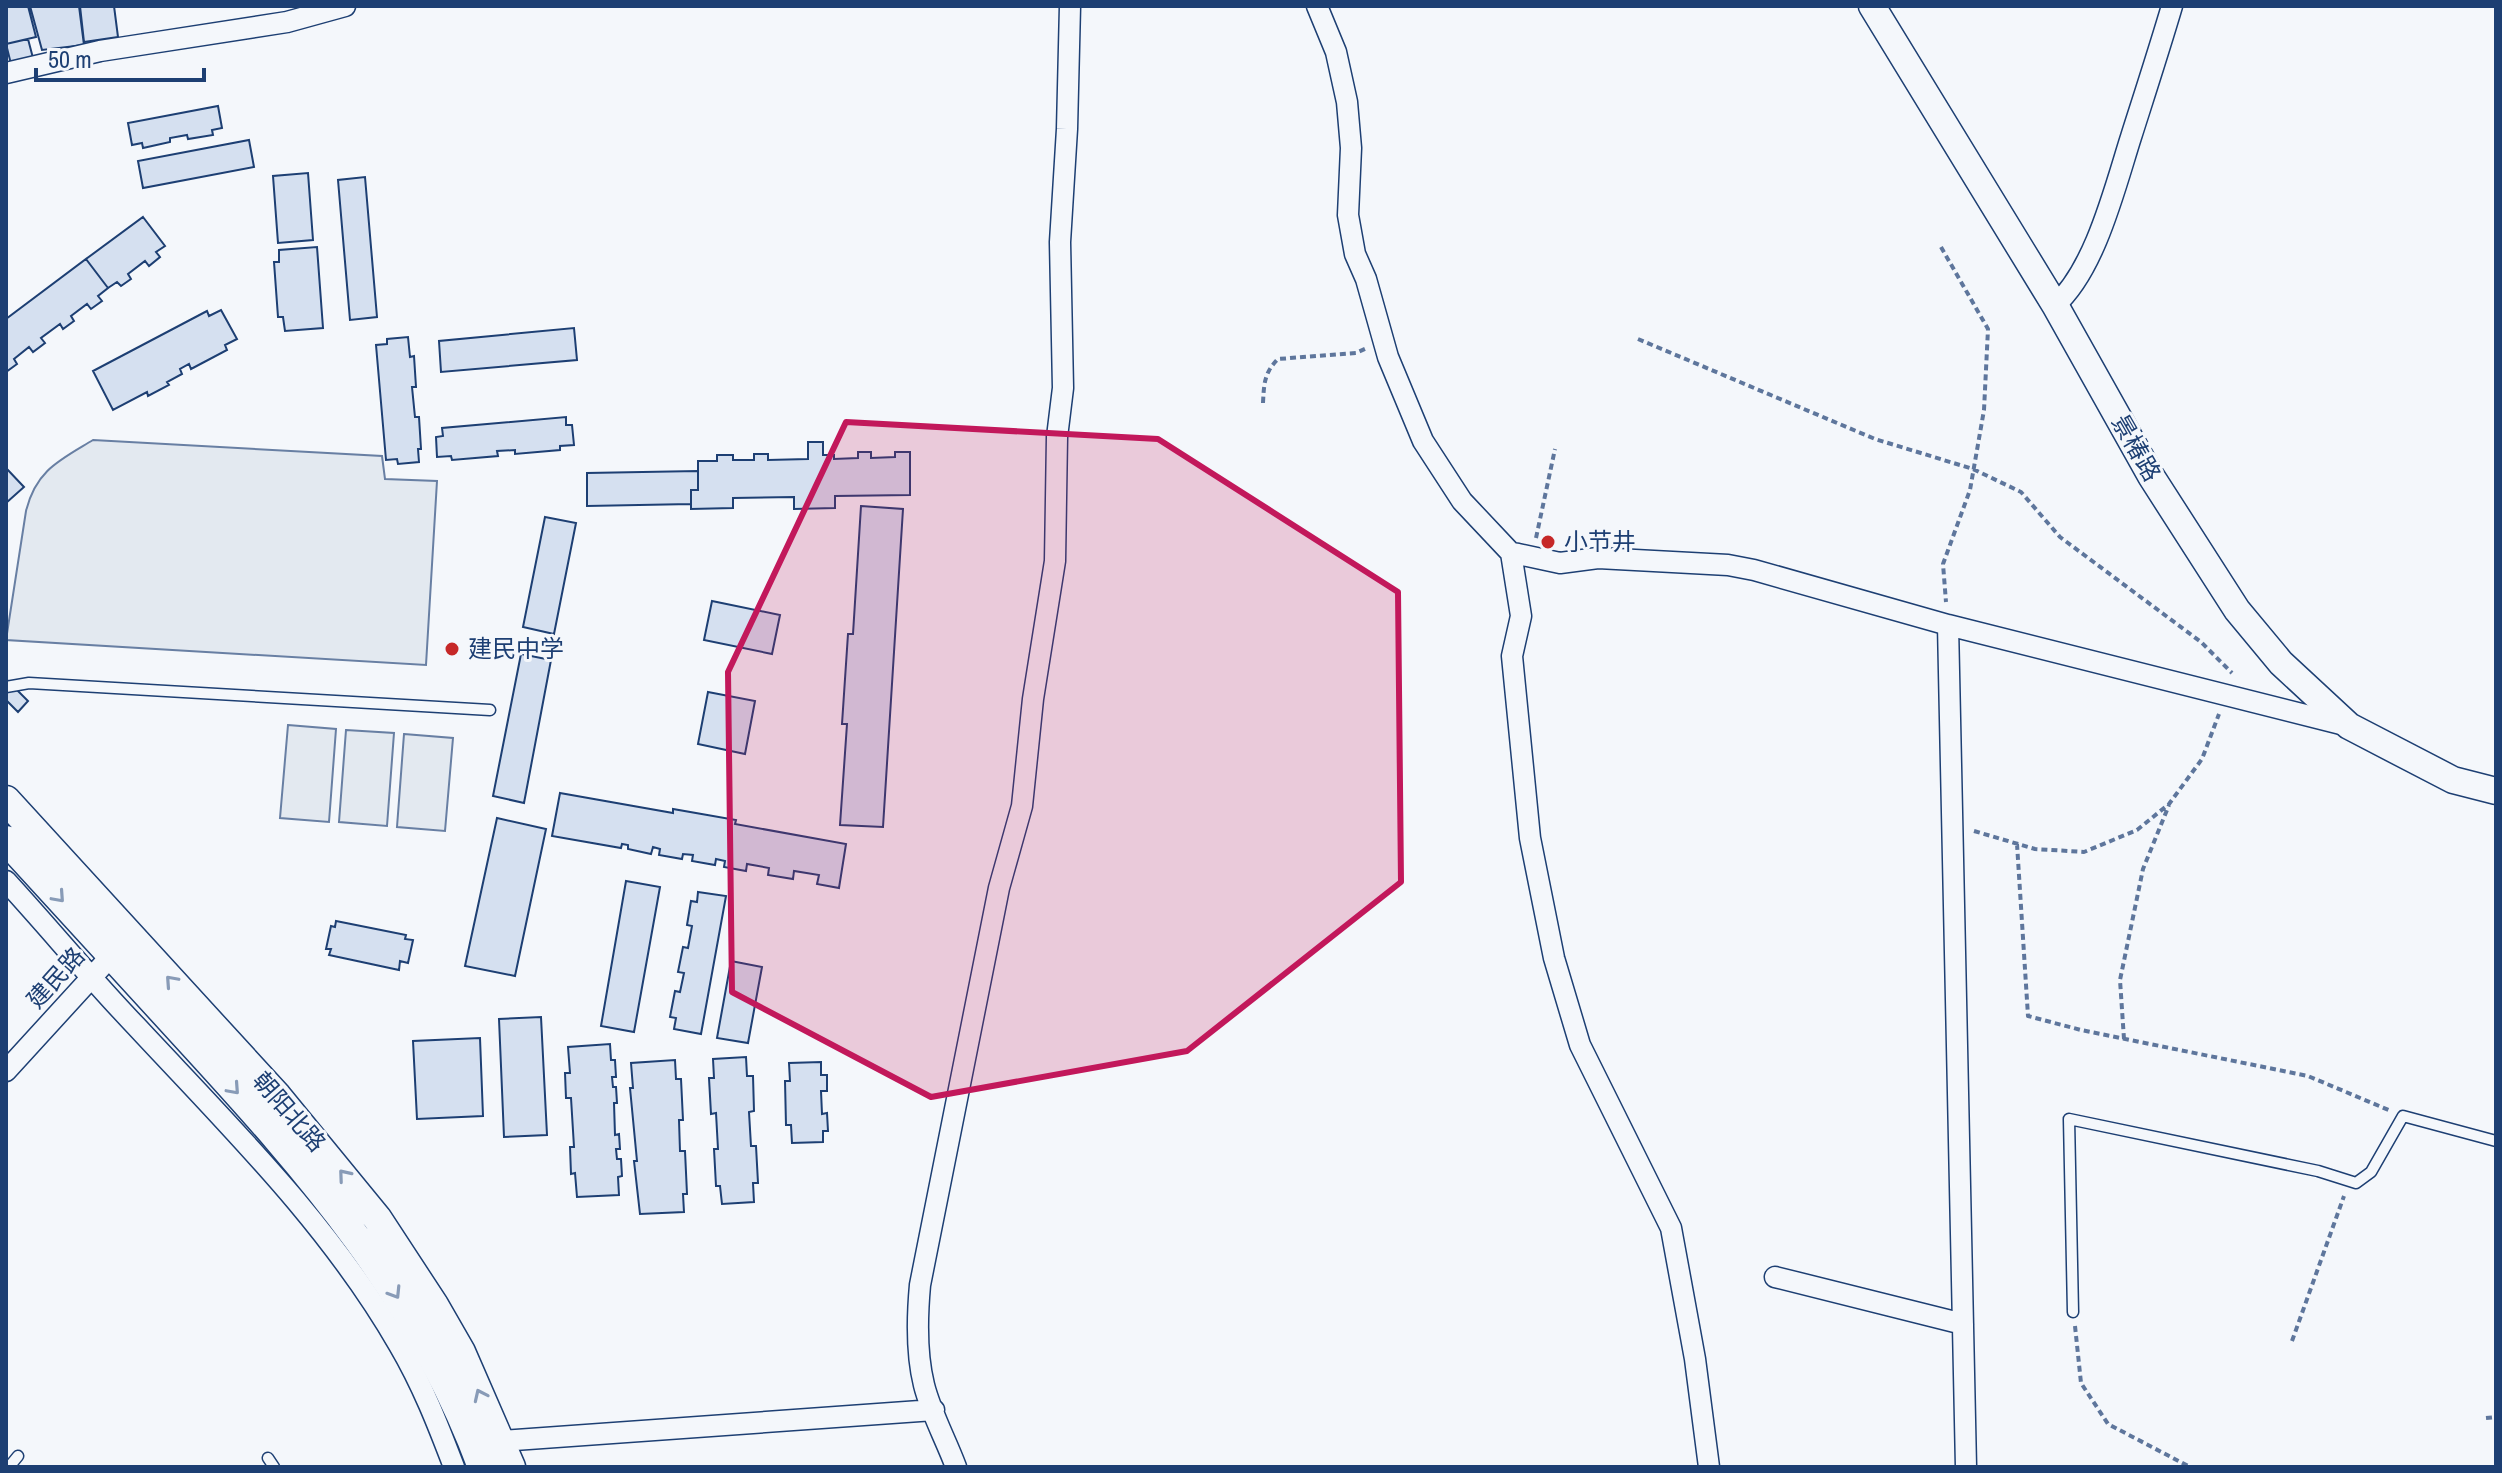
<svg xmlns="http://www.w3.org/2000/svg" width="2502" height="1473" viewBox="0 0 2502 1473" font-family="'Archivo Narrow','Noto Sans SC',sans-serif">
<rect width="100%" height="100%" fill="#f4f7fb"/>
<path fill="#e3e9f0" stroke="#687fa3" stroke-width="2" d="M 93,440 L 382,456 L 385,479 L 437,481 L 426,665 L 6,640 L 26,511 C 36,470 60,460 93,440 Z
M 288,725 L 336,729 L 329,822 L 280,818 Z
M 346,730 L 394,733 L 387,826 L 339,822 Z
M 404,734 L 453,738 L 445,831 L 397,827 Z"/>
<path fill="#d5e0f0" stroke="#1d3f73" stroke-width="2" d="M 6,6 L 28,6 L 36,37 L 6,44 Z
M 30,6 L 79,6 L 84,45 L 42,50 Z
M 80,6 L 114,6 L 118,37 L 84,42 Z
M 28,39 L 33,58 L 11,64 L 6,44 Z
M 218,106 L 222,128 L 212,130 L 213,135 L 188,139 L 187,135 L 170,138 L 170,142 L 143,148 L 142,143 L 132,145 L 128,123 Z
M 249,140 L 254,167 L 143,188 L 138,161 Z
M 308,173 L 313,240 L 278,243 L 273,176 Z
M 365,177 L 377,317 L 350,320 L 338,180 Z
M 143,217 L 165,246 L 156,252 L 160,257 L 149,266 L 145,261 L 128,274 L 131,279 L 121,286 L 117,282 L 108,288 L 86,259 Z
M 317,247 L 323,328 L 285,331 L 283,317 L 278,317 L 274,262 L 279,262 L 279,250 Z
M 86,259 L 108,288 L 98,296 L 102,301 L 91,309 L 87,304 L 71,316 L 74,321 L 63,329 L 60,324 L 41,338 L 45,343 L 33,352 L 29,347 L 14,359 L 17,364 L 6,372 L 6,319 Z
M 221,310 L 237,339 L 225,345 L 227,350 L 191,369 L 189,364 L 180,369 L 182,374 L 167,382 L 169,385 L 148,396 L 147,392 L 113,410 L 93,371 L 207,311 L 209,316 Z
M 574,328 L 577,360 L 441,372 L 439,341 Z
M 408,337 L 410,357 L 414,356 L 416,387 L 412,387 L 415,417 L 419,417 L 421,449 L 418,449 L 419,462 L 398,464 L 397,459 L 386,460 L 376,345 L 387,344 L 387,339 Z
M 566,417 L 566,425 L 572,425 L 574,445 L 560,446 L 560,450 L 515,454 L 515,450 L 497,451 L 498,456 L 452,460 L 451,456 L 437,457 L 436,437 L 443,436 L 442,428 Z
M 808,442 L 823,442 L 823,455 L 834,455 L 834,459 L 858,458 L 858,452 L 871,452 L 871,458 L 895,457 L 895,452 L 910,452 L 910,495 L 835,496 L 835,508 L 794,509 L 794,497 L 733,498 L 733,508 L 691,509 L 691,490 L 698,490 L 698,461 L 717,461 L 717,455 L 733,455 L 733,460 L 754,460 L 754,454 L 768,454 L 768,460 L 808,459 Z
M 6,468 L 24,487 L 6,503 Z
M 698,471 L 698,490 L 691,490 L 691,504 L 587,506 L 587,473 Z
M 861,506 L 903,509 L 883,827 L 840,825 L 847,724 L 842,724 L 848,634 L 853,634 Z
M 545,517 L 576,523 L 554,634 L 523,627 Z
M 712,601 L 780,615 L 772,654 L 704,640 Z
M 521,654 L 551,660 L 524,803 L 493,796 Z
M 6,679 L 28,701 L 18,712 L 8,702 L 6,704 Z
M 708,692 L 755,701 L 745,754 L 698,744 Z
M 560,793 L 673,813 L 673,809 L 736,820 L 735,824 L 846,844 L 839,888 L 817,884 L 819,875 L 794,871 L 793,879 L 768,875 L 769,868 L 747,864 L 746,871 L 724,867 L 725,861 L 716,859 L 715,865 L 692,861 L 693,855 L 683,854 L 682,859 L 659,855 L 660,849 L 653,847 L 651,854 L 628,849 L 628,845 L 622,844 L 621,848 L 552,836 Z
M 497,818 L 546,829 L 515,976 L 465,966 Z
M 626,881 L 660,887 L 634,1032 L 601,1026 Z
M 698,892 L 726,896 L 701,1034 L 674,1029 L 676,1018 L 670,1017 L 675,991 L 680,992 L 684,973 L 678,972 L 683,947 L 688,948 L 692,926 L 687,925 L 691,901 L 697,902 Z
M 336,921 L 406,935 L 405,939 L 413,940 L 408,963 L 400,961 L 399,970 L 329,955 L 331,949 L 326,949 L 331,926 L 335,927 Z
M 731,961 L 762,967 L 748,1043 L 717,1038 Z
M 541,1017 L 547,1135 L 504,1137 L 499,1019 Z
M 480,1038 L 483,1116 L 417,1119 L 413,1041 Z
M 610,1044 L 611,1060 L 615,1060 L 616,1077 L 612,1077 L 613,1087 L 616,1087 L 617,1103 L 614,1103 L 615,1135 L 619,1134 L 620,1149 L 616,1149 L 617,1159 L 621,1159 L 622,1176 L 618,1177 L 619,1195 L 577,1197 L 575,1173 L 571,1174 L 570,1147 L 574,1147 L 571,1098 L 566,1098 L 565,1073 L 570,1073 L 568,1047 Z
M 746,1057 L 747,1076 L 753,1076 L 754,1111 L 749,1112 L 751,1146 L 756,1146 L 758,1183 L 753,1183 L 754,1202 L 722,1204 L 720,1186 L 716,1186 L 714,1149 L 718,1149 L 716,1113 L 711,1114 L 709,1078 L 714,1078 L 713,1059 Z
M 675,1060 L 676,1079 L 681,1079 L 683,1120 L 679,1120 L 680,1151 L 685,1151 L 687,1194 L 683,1194 L 684,1212 L 640,1214 L 634,1161 L 637,1161 L 630,1088 L 633,1088 L 631,1063 Z
M 821,1062 L 821,1075 L 827,1075 L 827,1091 L 821,1091 L 822,1114 L 827,1113 L 828,1131 L 823,1131 L 823,1142 L 792,1143 L 791,1125 L 786,1125 L 785,1081 L 790,1081 L 789,1063 Z"/>
<g fill="none" stroke-linecap="round" stroke-linejoin="round">
<g stroke="#1d3f73" stroke-width="13">
<path id="service" d="M 6,687 L 29,683 L 490,710
M 2073,1312 L 2069,1119 L 2318,1171 L 2356,1183 L 2371,1172 L 2403,1116 L 2496,1141
M 268,1458 L 274,1467
M 9,1467 L 18,1456"/>
</g>
<g stroke="#1d3f73" stroke-width="23">
<path id="minor" d="M 1317,6 L 1336,52 L 1347,102 L 1351,148 L 1348,215 L 1355,254 L 1366,279 L 1388,357 L 1423,441 L 1462,501 L 1511,553 L 1518,554 L 1560,563 L 1598,558 L 1728,565 L 1754,570 L 1948,625 L 2349,726
M 6,73 L 100,51 L 287,22 L 345,6
M 2055,305 C 2095,270 2115,187 2131,137 C 2145,93 2159,50 2172,6
M 1511,553 L 1521,616 L 1512,656 L 1530,838 L 1554,958 L 1580,1045 L 1671,1228 L 1695,1359 L 1709,1467
M 1948,625 L 1966,1467
M 6,881 C 50,929 91,979 136,1026 C 230,1127 330,1225 399,1345 C 422,1384 438,1425 454,1467
M 6,1071 L 112,955
M 1775,1277 L 1963,1324
M 501,1441 L 934,1410
M 956,1467 C 946,1440 931,1413 924,1385 C 916,1353 917,1318 920,1285 L 999,888 L 1022,806 L 1033,699 L 1055,561 L 1057,437 L 1063,388 L 1060,242 L 1067,129 L 1070,6"/>
</g>
<g stroke="#1d3f73" stroke-width="29">
<path id="tertiary" d="M 1872,6 L 2055,305 L 2151,476 L 2237,610 L 2281,663 L 2349,726 L 2453,780 L 2496,791"/>
</g>
<g stroke="#1d3f73" stroke-width="31">
<path id="secondary" d="M 6,800 L 277,1096 L 377,1218 L 434,1305 L 461,1352 L 511,1467
M 6,840 C 67,907 129,974 190,1041 C 311,1173 418,1295 482,1467"/>
</g>
<path stroke="#5e769c" stroke-width="4" stroke-dasharray="6 4" stroke-linecap="butt" d="M 1941,247 L 1988,329 L 1984,410 L 1970,490 L 1943,564 L 1946,602
M 1638,339 L 1875,439 L 1973,469 L 2021,492 L 2060,537 L 2201,642 L 2232,673
M 1263,403 C 1264,384 1264,373 1278,359 L 1356,353 L 1367,348
M 1536,538 L 1555,449
M 1974,831 L 2035,849 L 2084,852 L 2137,830 L 2169,804 L 2202,759 L 2219,714
M 2017,844 L 2028,1016 L 2081,1030 L 2308,1076 L 2391,1111
M 2124,1039 L 2120,980 L 2143,869 L 2169,805
M 2075,1326 L 2081,1383 L 2108,1424 L 2190,1467
M 2292,1341 L 2344,1196
M 2486,1418 L 2496,1417"/>
<use href="#service" stroke="#f4f7fb" stroke-width="10"/>
<use href="#minor" stroke="#f4f7fb" stroke-width="20"/>
<use href="#tertiary" stroke="#f4f7fb" stroke-width="26"/>
<use href="#secondary" stroke="#f4f7fb" stroke-width="28"/>
</g>
<defs><path id="oneway-chevron" d="M-2-3.5L2.5 0L-2 3.5" fill="none" stroke-width="1.6" stroke-linecap="round" stroke-linejoin="round" transform="scale(2)"/></defs>
<g stroke="#889bb7">
<use href="#oneway-chevron" transform="translate(59 897) rotate(48)"/>
<use href="#oneway-chevron" transform="translate(171 981) rotate(-132)"/>
<use href="#oneway-chevron" transform="translate(234 1089) rotate(48)"/>
<use href="#oneway-chevron" transform="translate(344 1175) rotate(-130)"/>
<use href="#oneway-chevron" transform="translate(395 1293) rotate(58)"/>
<use href="#oneway-chevron" transform="translate(480 1395) rotate(-115)"/>
</g>
<path fill="#c2185b" fill-opacity="0.2" stroke="#c2185b" stroke-width="6" stroke-linejoin="round" d="M 846,422 L 1158,439 L 1398,592 L 1401,882 L 1187,1051 L 931,1097 L 732,992 L 728,672 Z"/>
<g fill="#c62828" stroke="#f4f7fb" stroke-width="3">
<circle cx="1548" cy="542" r="8"/>
<circle cx="452" cy="649" r="8"/>
</g>
<g text-anchor="middle" stroke-width="6" stroke-linejoin="round" paint-order="stroke">
<g font-size="24" fill="#1d3f73" stroke="#f4f7fb">
<text transform="translate(2136 448) rotate(60)" y="8">景椿路</text>
<text transform="translate(56 978) rotate(-48)" y="8">建民路</text>
<text transform="translate(289 1112) rotate(49)" y="8">朝阳北路</text>
</g>
<g font-size="24" fill="#1d3f73" stroke="#f4f7fb" text-anchor="start">
<text x="1564" y="550">小节井</text>
<text x="468" y="657">建民中学</text>
</g>
</g>
<rect width="2502" height="1473" fill="none" stroke="#1d3f73" stroke-width="16"/>
<path d="M36 68v12h168v-12" fill="none" stroke="#1d3f73" stroke-width="4"/>
<text x="48" y="68" font-size="24" fill="#1d3f73" stroke="#f4f7fb" stroke-width="6" paint-order="stroke">50 m</text>
</svg>
